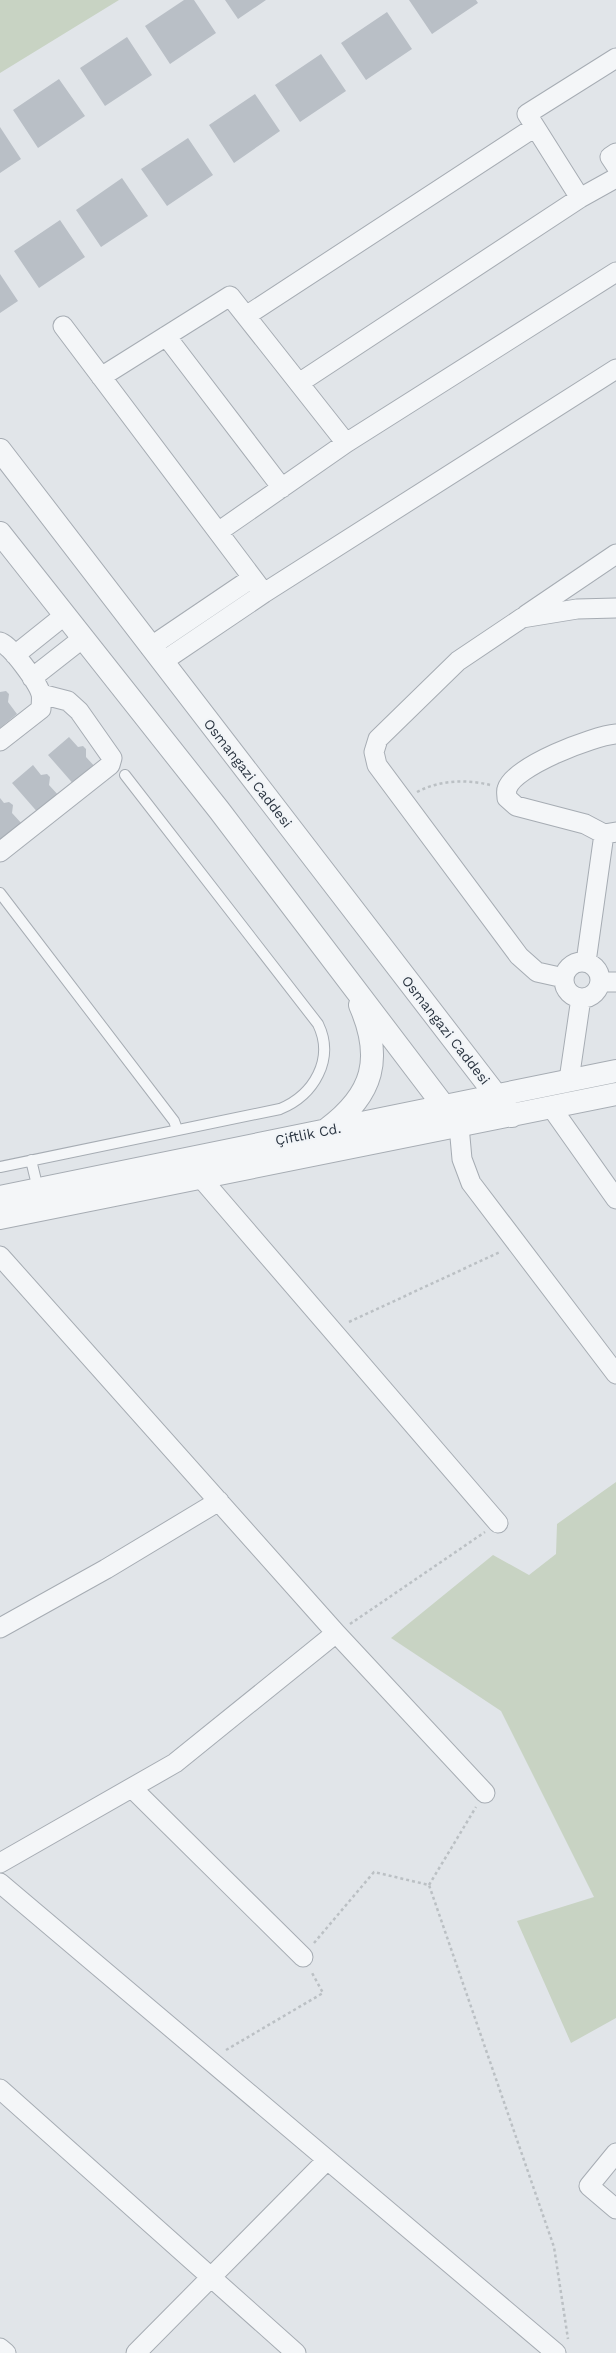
<svg xmlns="http://www.w3.org/2000/svg" width="616" height="2353" viewBox="0 0 616 2353" font-family="'Work Sans',sans-serif">
<rect width="100%" height="100%" fill="#e1e5e9"/>
<path fill="#c8d3c3" d="M 0,0 L 119,0 L 0,73 Z
M 616,1482 L 616,2018 L 571,2043 L 517,1921 L 594,1897 L 501,1711 L 391,1638 L 493,1555 L 529,1575 L 556,1554 L 557,1524 Z"/>
<path fill="#b9bfc6" d="M 184,0 L 194,0 L 216,33 L 170,64 L 145,26 Z
M 225,0 L 266,0 L 238,19 Z
M 409,0 L 476,0 L 478,3 L 432,34 Z
M 387,12 L 412,49 L 366,80 L 341,43 Z
M 127,37 L 152,75 L 105,106 L 80,68 Z
M 321,54 L 346,91 L 300,122 L 275,85 Z
M 59,79 L 85,116 L 38,148 L 13,110 Z
M 255,94 L 280,131 L 234,163 L 209,125 Z
M 0,127 L 21,159 L 0,173 Z
M 188,138 L 213,175 L 167,206 L 141,169 Z
M 122,178 L 148,216 L 101,247 L 76,210 Z
M 60,220 L 85,257 L 39,288 L 14,251 Z
M 0,274 L 18,301 L 0,313 Z
M 6,691 L 9,694 L 8,702 L 17,714 L 0,728 L 0,692 Z
M 69,737 L 78,747 L 83,746 L 86,749 L 86,757 L 97,769 L 76,787 L 48,755 Z
M 33,765 L 41,775 L 47,774 L 50,777 L 49,785 L 60,797 L 40,815 L 12,783 Z
M 0,798 L 4,803 L 9,802 L 13,805 L 12,813 L 23,825 L 0,840 Z"/>
<g fill="none" stroke-linecap="round" stroke-linejoin="round">
<g stroke="#a6acb3" stroke-width="12">
<path id="service" d="M 0,893 L 174,1121 L 177,1129
M 31,1160 L 38,1189
M 0,1167 L 280,1109 C 314,1095 335,1059 318,1024 L 125,775"/>
</g>
<g stroke="#a6acb3" stroke-width="21">
<path id="minor" d="M 616,153 L 610,157 L 616,166
M 580,198 L 527,114 L 616,58
M 246,316 L 535,127
M 63,326 L 264,593 L 616,369
M 166,336 L 282,488
M 101,377 L 230,296 L 346,443
M 299,383 L 580,198 L 616,178
M 218,532 L 346,443 L 616,272
M 526,615 L 616,554
M 0,642 C 10,644 38,683 41,694 C 42,698 41,705 41,709 L 0,741
M 150,647 L 252,578
M 15,655 L 65,615
M 162,662 L 264,593
M 32,678 L 83,638
M 616,734 C 593,736 514,766 507,789 C 506,791 507,795 507,798 L 516,806 L 585,824 L 604,834 L 616,832
M 0,852 L 110,765 L 112,758 L 79,711 L 68,701 L 41,694
M564 980a18 18 0 1 1 36 0a18 18 0 1 1-36 0Z
M 586,962 L 604,834
M 564,978 L 537,972 L 519,956 L 377,765 L 374,752 L 378,739 L 458,661 L 522,618 L 577,609 L 616,608
M 600,982 L 616,982
M 569,1080 L 581,998
M 551,1107 L 616,1199
M 459,1126 L 462,1159 L 471,1183 L 616,1374
M 201,1178 L 498,1523
M 0,1256 L 336,1633 L 485,1793
M 0,1628 L 106,1569 L 219,1501
M 132,1788 L 303,1957
M 0,1863 L 175,1763 L 336,1633
M 0,1883 L 556,2353
M 0,2089 L 296,2353
M 616,2153 L 589,2186 L 616,2209
M 0,2348 L 6,2353
M 136,2353 L 327,2160"/>
</g>
<g stroke="#a6acb3" stroke-width="24">
<path id="tertiary" d="M 0,450 L 512,1116
M 0,533 L 219,810 L 459,1126
M 327,1129 C 374,1094 383,1058 360,1005
M 0,1197 L 616,1071
M 0,1218 L 616,1094"/>
</g>
<path stroke="#bbc0c4" stroke-width="2.5" stroke-dasharray="3 3" stroke-linecap="butt" d="M 417,792 C 440,780 466,779 490,785
M 349,1322 L 500,1252
M 350,1624 L 485,1532
M 429,1885 L 476,1807
M 314,1943 L 374,1872 L 429,1885 L 554,2247 L 568,2339
M 226,2050 L 323,1993 L 311,1971"/>
<use href="#service" stroke="#f4f6f8" stroke-width="10"/>
<use href="#minor" stroke="#f4f6f8" stroke-width="19"/>
<use href="#tertiary" stroke="#f4f6f8" stroke-width="22"/>
</g>
<g text-anchor="middle" stroke-width="4" stroke-linejoin="round" paint-order="stroke">
<g font-size="14" fill="#2a3440" stroke="#f1f4f7">
<text transform="translate(248 773) rotate(52)" y="5">Osmangazi Caddesi</text>
<text transform="translate(446 1030) rotate(52)" y="5">Osmangazi Caddesi</text>
<text transform="translate(308 1134) rotate(-11)" y="5">Çiftlik Cd.</text>
</g>
</g>
</svg>
